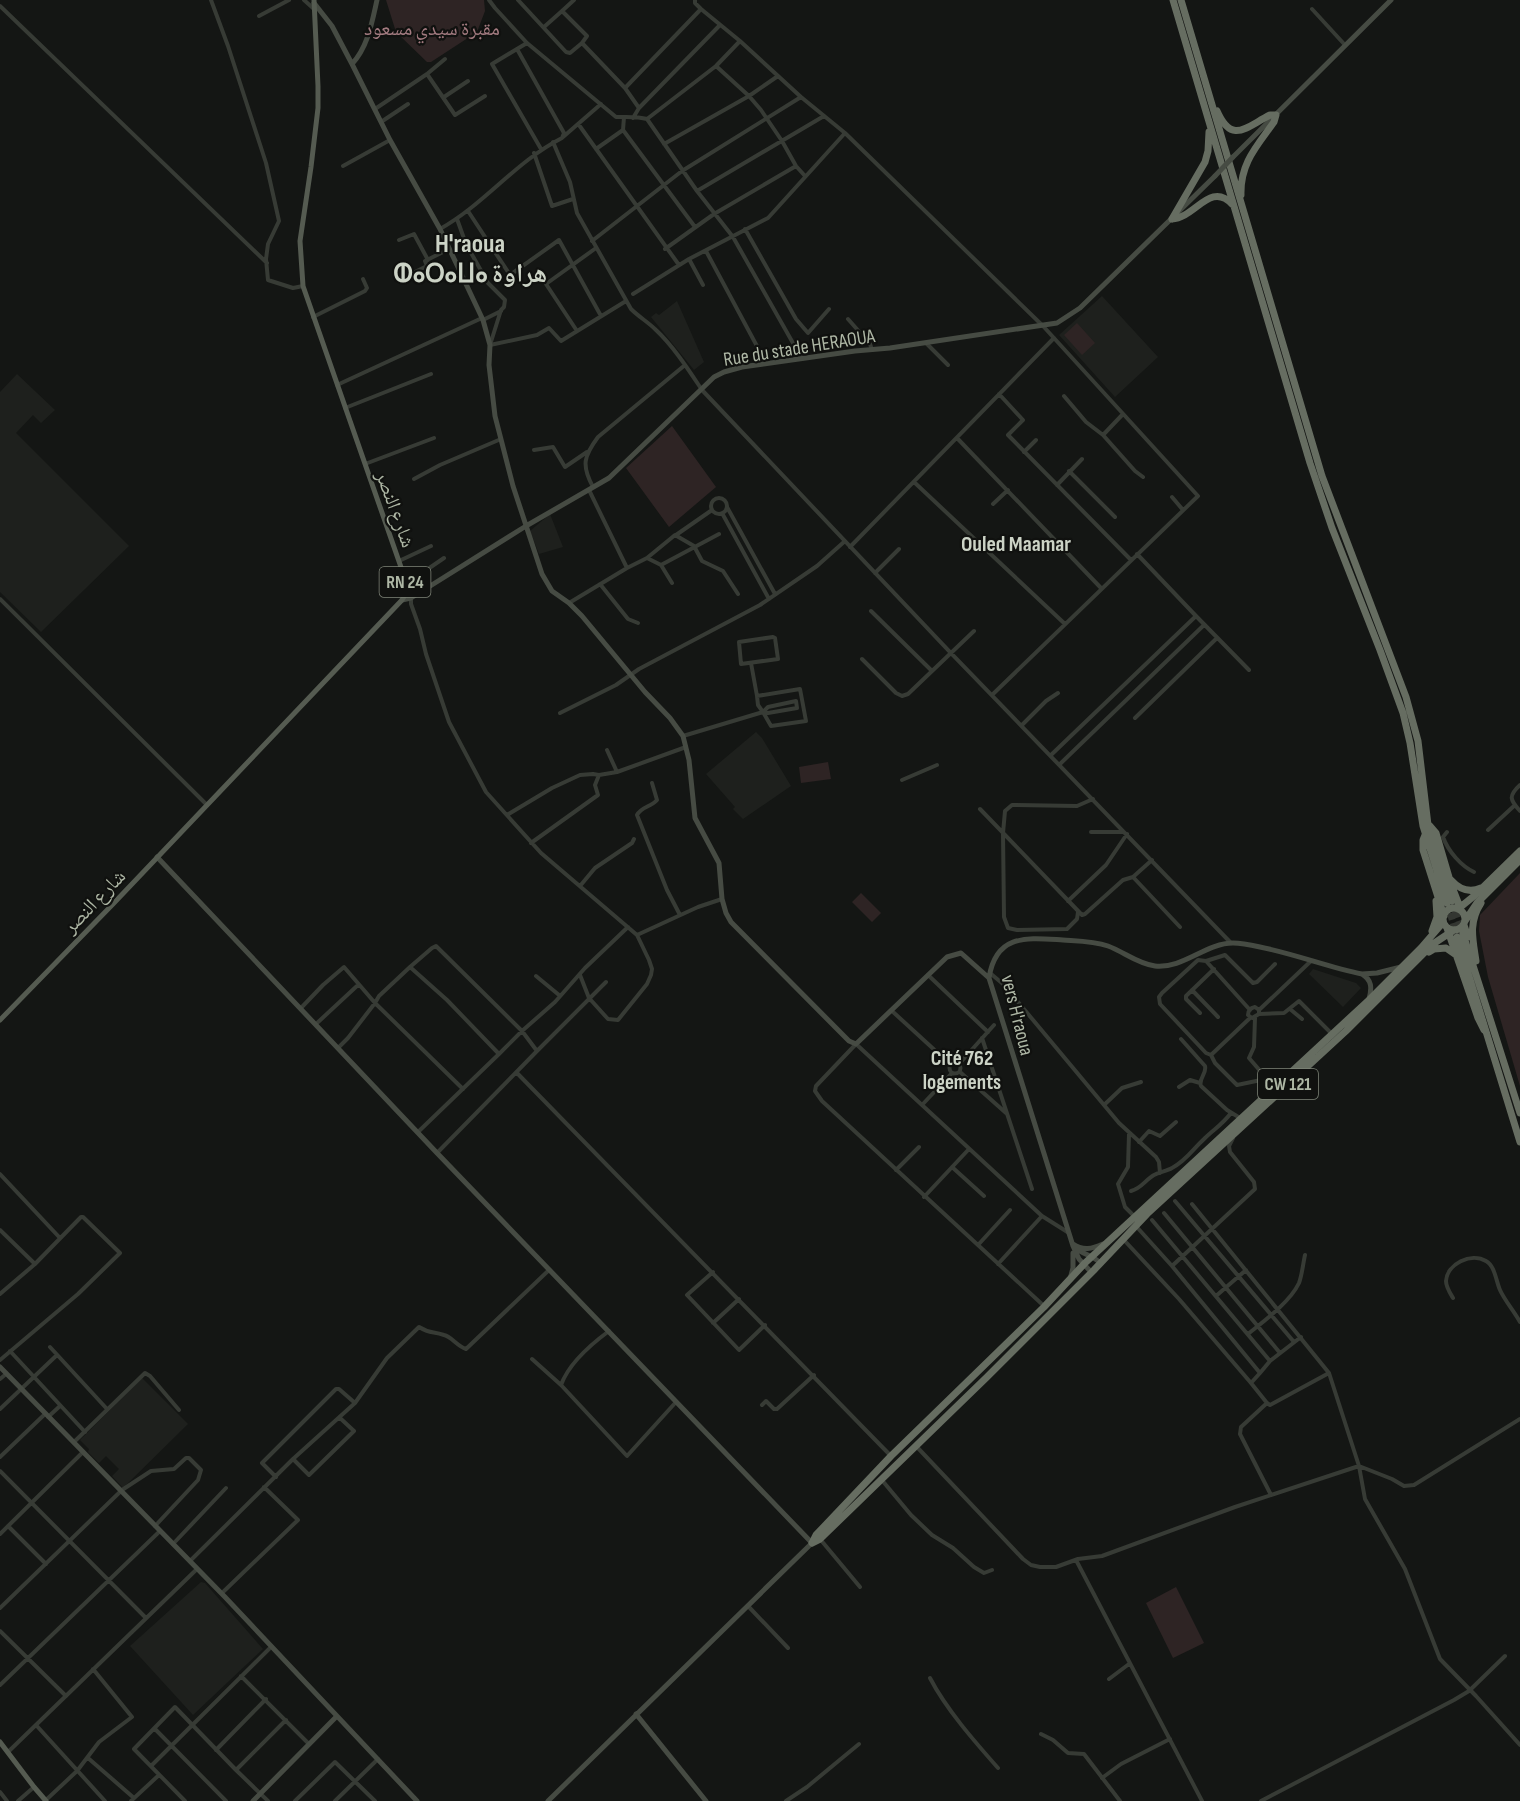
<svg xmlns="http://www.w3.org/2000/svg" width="1520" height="1801" viewBox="0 0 1520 1801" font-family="'Sofia Sans Condensed','Noto Naskh Arabic','Noto Sans Tifinagh',sans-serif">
<rect width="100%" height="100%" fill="#141614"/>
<path fill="#1e201d" d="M 1102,296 L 1158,357 L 1115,397 L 1059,335 Z
M 677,301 L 704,362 L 694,370 L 651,317 L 656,313 L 659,315 Z
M 17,374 L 55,410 L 41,423 L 33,415 L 16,433 L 129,546 L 41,632 L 0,592 L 0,392 Z
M 550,514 L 563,547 L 539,554 L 530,531 Z
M 756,732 L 762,738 L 791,786 L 743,819 L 733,809 L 735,807 L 706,774 Z
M 1313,969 L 1356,983 L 1361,988 L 1343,1007 L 1309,974 Z
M 142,1378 L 188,1424 L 123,1488 L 112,1476 L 119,1469 L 106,1456 L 99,1463 L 88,1452 L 89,1449 L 80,1440 Z
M 201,1582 L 205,1583 L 263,1649 L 193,1715 L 130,1646 Z"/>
<path fill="#2e2424" d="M 386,0 L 484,0 L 485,11 L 477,32 L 431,62 L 427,62 L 396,32 Z
M 1077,323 L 1095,343 L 1082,355 L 1064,335 Z
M 672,426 L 716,487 L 669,527 L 626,468 Z
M 828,762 L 831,779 L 801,783 L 799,767 Z
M 1520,873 L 1520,1086 L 1488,977 L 1479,931 L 1480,915 Z
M 861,893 L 881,913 L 872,922 L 852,902 Z
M 1176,1587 L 1204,1643 L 1173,1658 L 1146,1603 Z"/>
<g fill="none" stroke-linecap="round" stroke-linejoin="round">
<path stroke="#333631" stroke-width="7" stroke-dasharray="7 3.5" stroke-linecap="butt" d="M 1452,901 L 1463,934
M 1447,903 L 1457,935"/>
<path stroke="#373b35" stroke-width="4" d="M 211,0 L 228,46 L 266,163 L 279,221 L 268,244 L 266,259 L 268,280 L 293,288 L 303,286
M 304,0 L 314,9
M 489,0 L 495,8 L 527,43 L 616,117 C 626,117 637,116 647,119 L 697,191 L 733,237 L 802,359
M 518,0 L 566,52 L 570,53 L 582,43 L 625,88 L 639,108
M 695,0 L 695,3 L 701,9 L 740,41 L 801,97 L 845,133 L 1043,326 L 1198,496 L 992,695
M 0,6 L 267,263
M 1312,9 L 1345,45
M 562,11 L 574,0
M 259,16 L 289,0
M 544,27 L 562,11 L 587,36 L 582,43
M 527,43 L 492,64 L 541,149
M 716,66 L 749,96 L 761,110 L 782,141 L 796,166 L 805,176
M 427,74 L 455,115 L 485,96
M 625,88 L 701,9
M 444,97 L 468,81
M 375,109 L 427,74 L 445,59
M 624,117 L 623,130 L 695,227
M 633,118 L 639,108 L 720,25
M 647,119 L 716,66 L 740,41
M 381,122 L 408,104
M 579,125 L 679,265
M 563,137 L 601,104
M 553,142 L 570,182 L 577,213 L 631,309 C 639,317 648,322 656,330 C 674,347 688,369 702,390 L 951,653 L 1231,943
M 664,144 L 749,96 L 778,76
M 596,149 L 623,130
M 534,153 L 552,206 L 573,199
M 343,166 L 390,140
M 697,191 L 824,116
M 468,211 L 510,275 L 559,240 L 601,316
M 457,219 L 466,244 L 488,283 L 505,300 L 504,307 L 501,310 L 490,345
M 440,229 C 486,203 515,162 562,138 L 564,133 L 517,49
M 745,229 L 796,319 L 808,333 L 829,309
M 399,240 L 414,234 L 428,260
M 592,241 L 682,171 L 801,97
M 665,249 L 714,214 L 796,166
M 706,251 L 766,363
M 407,276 L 427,266 L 425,261 L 449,249
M 703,285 L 689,259 L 768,218 L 845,133
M 633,294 L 689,259
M 313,317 L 365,291 L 367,288 L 363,279
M 848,319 L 870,344 L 872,350
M 483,320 L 501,311
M 577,331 L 546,284 L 596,248
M 926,343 L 948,365
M 490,345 L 537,335 L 549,328 L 561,341 L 626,301
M 337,385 L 482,318
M 999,394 L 1023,420 L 1008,435 L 1131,560
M 1064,396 L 1086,422 L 1103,435
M 345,408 L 431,374
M 1123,414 L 1103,435 L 1135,471 L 1143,477
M 957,438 L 1101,588
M 534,450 L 553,447 L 565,467 L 587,452
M 1024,452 L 1036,440
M 365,464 L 434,438
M 1069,471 L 1115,517
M 414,479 L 440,465 L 501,439
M 914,482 L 1065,624
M 1057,485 L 1082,459
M 593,487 C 581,465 584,456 598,437 L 685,365
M 589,490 L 627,568
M 1172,497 L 1183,510
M711 506a8 8 0 1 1 16 0a8 8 0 1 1-16 0Z
M 993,504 L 1008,490
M 727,507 L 775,594
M 722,513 L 769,599
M 676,535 L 712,510
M 850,547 L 1054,338
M 1137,554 L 1196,616 L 1249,670
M 647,558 L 661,565 L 719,534
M 399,561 L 431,546
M 661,565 L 672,583
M 875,573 L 899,549
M 406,584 L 444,558
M 600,584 L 628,619 L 638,623
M 411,598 L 411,604 L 420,629 L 426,654 L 449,722 L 486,792 L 541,853 L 637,935 L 649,960 L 652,969 L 651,975 L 647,984 L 618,1020 L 608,1019 L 589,998 L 580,975
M 0,599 L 207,805
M 569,603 L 627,568 L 647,558 L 675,535 L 694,546 L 702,561 L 723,571 L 738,594
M 871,611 L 932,671
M 773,637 L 775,638 L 778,659 L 741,664 L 739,642 Z
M 862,659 L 896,693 L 902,696 L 908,694 L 974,631
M 757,696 L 758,705 L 763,712 L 768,713 L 797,708 L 796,701 L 768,707 L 763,712
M 560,713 L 616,685 L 639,669 L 760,605 L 817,566 L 845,541
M 1135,718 L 1217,638
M 1022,725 L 1046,701 L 1058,693
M 683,736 L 763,712 L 771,726 L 806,721 L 800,689 L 757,696 L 751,663
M 607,750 L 617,772
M 1051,755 L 1196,616
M 1060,764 L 1204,625
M 902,780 L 937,765
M 652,783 L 657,800 C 651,807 641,807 637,815 L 667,890 L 680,915
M 1520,785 C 1508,796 1510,800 1520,811
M 980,809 L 1082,915 L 1085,914 L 1123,880 L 1133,877 L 1152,860
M 507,815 L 552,788 L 580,775 L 593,774 L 599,775 L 617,772 L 686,747
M 1488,830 L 1515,805
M 1091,832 L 1123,832
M 1447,832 L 1443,837 C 1448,851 1461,866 1474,872
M 531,843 L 598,795 L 595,785 L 599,775
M 1133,877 L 1180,927
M 580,886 L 595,868 L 632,843 L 634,839
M 1068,901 L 1106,865 L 1127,834
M 1078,912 L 1077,919 L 1067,929 L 1017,930 L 1008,928 L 1004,917 L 1003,833 L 1005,811 L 1012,805 L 1077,806 L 1093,799
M 637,935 L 698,907 L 722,899
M 1206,961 L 1225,955 L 1253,983 L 1257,982 L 1275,964
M 990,973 L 1003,984 L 1119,1123 L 1156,1157 L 1159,1162 L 1160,1173
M 928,975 L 988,1032
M 536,976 L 559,995
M 1192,990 L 1218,1017
M 301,1008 L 323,985 L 344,967 L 375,1003 L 379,996 L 410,967
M 1290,1009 L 1302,1019
M 1250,1010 L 1206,961 L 1198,960 L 1162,993 L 1159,997 L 1160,1004 L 1206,1053 L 1211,1055 L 1250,1018
M 1259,1010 L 1311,961
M 892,1011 L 951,1065
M 1200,1013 L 1186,999 L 1186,996 L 1214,969
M 1259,1014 L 1259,1010 L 1255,1007 C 1250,1008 1248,1011 1248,1015 L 1252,1018 L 1259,1014 L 1284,1013 L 1299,1001 L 1332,1034
M 1255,1018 L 1254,1047 L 1249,1058 L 1274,1087
M 316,1024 L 358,985
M 982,1038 L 1032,1189
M 1181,1039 L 1205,1066 C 1207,1074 1198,1079 1201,1086 L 1227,1110 L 1240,1118
M 338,1048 L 348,1038 L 375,1003 L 463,1089
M 499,1054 L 447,1000 L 410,967 L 432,948 L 436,946 L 522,1031 L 537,1051
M 1211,1055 L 1215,1063 L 1237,1085 L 1261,1080 L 1264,1077
M949.5 1068a5.5 5.5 0 1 1 11 0a5.5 5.5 0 1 1-11 0Z
M 959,1064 L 994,1025
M 960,1072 L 1006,1113
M 517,1073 L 891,1456
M 1179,1087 L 1190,1080 L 1200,1083
M 922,1105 L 952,1073
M 1104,1105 L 1122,1088 L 1141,1082
M 418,1132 L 499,1054 L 522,1031 L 555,1002 L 585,968 L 628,927
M 1129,1134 L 1128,1167 L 1118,1184 L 1125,1207 L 1135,1217
M 1139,1142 L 1149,1131 L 1160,1136 L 1176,1122
M 437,1153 L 537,1051 L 606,982
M 952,1167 L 984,1196
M 896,1170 L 919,1147
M 0,1174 L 60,1238
M 1131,1191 C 1142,1188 1145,1180 1154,1175 C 1160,1172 1167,1171 1172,1168 C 1186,1161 1193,1149 1204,1139 C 1214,1129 1222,1125 1231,1113
M 924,1197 L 969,1149
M 1175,1201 L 1294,1342
M 1192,1204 L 1329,1373 L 1359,1466 L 1365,1499 L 1405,1569 L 1440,1659 L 1476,1696 L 1520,1745
M 1164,1213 L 1280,1353
M 1152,1220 L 1270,1361
M 0,1230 L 35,1264
M 1123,1239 L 1179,1299 L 1251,1383 L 1260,1373 L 1172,1266 L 1135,1225
M 978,1245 L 1010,1210
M 998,1264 L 1042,1216
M 1172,1266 L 1255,1189 L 1254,1182 L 1230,1152 L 1229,1146 L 1233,1138
M 713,1272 L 687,1295 L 739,1350 L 765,1325
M 0,1294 L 35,1264 L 81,1217 L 83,1217 L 120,1253 L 78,1294 L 0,1360
M 1216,1296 L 1246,1270
M 1453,1298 C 1450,1293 1446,1287 1446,1281 C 1447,1264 1471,1252 1486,1261 C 1495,1266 1496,1281 1500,1290 C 1505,1301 1514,1311 1520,1322
M 1044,1306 L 822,1101 L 815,1091 L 816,1086 L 856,1044 L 1042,1216 L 1069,1233
M 713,1323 L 739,1299
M 609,1331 C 590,1345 569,1363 561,1385 L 627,1456 L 676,1402
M 1248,1334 C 1264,1321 1290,1302 1299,1283 C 1302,1275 1303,1264 1305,1255
M 50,1347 L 107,1409
M 10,1351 L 85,1432
M 532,1359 L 561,1385
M 1260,1373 L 1270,1361 L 1301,1337
M 0,1379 L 6,1374
M 1251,1383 L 1267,1403 L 1241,1427 L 1240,1434 L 1271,1495
M 1267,1403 L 1270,1405 L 1329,1373
M 762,1405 L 766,1401 L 774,1409 L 777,1409 L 814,1375
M 0,1409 L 57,1355
M 48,1417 L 60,1406
M 74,1442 L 145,1373 L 150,1376 L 179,1410
M 916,1446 L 1023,1559 L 1031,1565 L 1040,1567 L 1056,1567 L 1078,1559 L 1102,1556 L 1235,1507 L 1359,1466 L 1392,1479 L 1404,1486 L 1414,1485 L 1520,1419
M 0,1457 L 45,1414
M 293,1459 L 309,1475 L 354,1431 L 340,1418
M 0,1471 L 146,1618
M 276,1477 L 262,1463 L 336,1389 L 339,1389 L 355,1403
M 881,1479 L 911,1515 L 932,1535 L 953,1548 L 974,1567 L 984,1573 L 992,1570
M 8,1526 L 46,1564
M 0,1534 L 83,1452
M 820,1539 L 860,1587
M 173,1544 L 226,1488
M 1076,1560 L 1202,1801
M 190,1561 L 293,1459 L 355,1403 L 387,1358 L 419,1327 C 430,1334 433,1331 444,1335 C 452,1337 457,1346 466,1349 L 549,1270
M 222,1593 L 298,1520 L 264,1487
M 748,1606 L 788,1648
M 0,1608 L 122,1490 L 151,1471 L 174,1469 L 186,1458 L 189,1458 L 201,1470 L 198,1480 L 155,1526
M 0,1631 L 66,1696
M 241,1676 L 309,1744
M 930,1678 C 946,1709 975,1742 998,1768
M 1109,1679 L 1129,1664
M 0,1685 L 160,1531
M 36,1725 L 105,1801
M 155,1729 L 226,1801
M 1041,1734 L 1053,1740 L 1068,1753 L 1084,1754 L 1120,1801
M 216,1750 L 266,1699
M 8,1752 L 197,1569
M 88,1758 L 134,1798
M 151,1766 L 271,1647
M 236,1770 L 286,1720
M 1102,1778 L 1121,1764 L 1170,1739
M 0,1792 L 7,1801
M 46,1800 L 77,1771 L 99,1742 L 132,1717 L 93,1669
M 18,1801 L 34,1787
M 131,1801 L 159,1775
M 185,1801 L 134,1749 L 175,1707 L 236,1770 L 268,1801
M 295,1801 L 335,1762 L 375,1801
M 335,1801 L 378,1759
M 786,1801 L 807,1787 L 859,1744
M 1261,1801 L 1454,1700 L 1469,1691 L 1505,1656"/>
<path stroke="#464b43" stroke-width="5" d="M 314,3 L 332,26 L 352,64 L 390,140 L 440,229 L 483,320 L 490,345 L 489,365 L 495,416 L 513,486 L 542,574 L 552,591 L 569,603 L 582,616 L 645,692 L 670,718 L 683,736 L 689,760 L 695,818 L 719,863 L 722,899 L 726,913 L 731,922 L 849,1041 L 856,1044 L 947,957 L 961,953 L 989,978
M 352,64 C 368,47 372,22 377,0
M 1233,157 L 1391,0
M 402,600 L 411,598 L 526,526 L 609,478 L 714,377 L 724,372 L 742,367 L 855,351 L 890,348 L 1057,323 L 1080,308 L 1215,176
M 157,857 L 437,1153 L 812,1543 L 548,1801
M 1369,999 C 1372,988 1372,980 1362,974 L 1377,973 L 1401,967
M 1073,1244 C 1083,1251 1092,1249 1103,1244
M 1074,1246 C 1082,1255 1093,1255 1100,1263
M 1091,1272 L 1079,1259 L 1073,1246 L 989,978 C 996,933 1028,938 1063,940 C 1078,941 1094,941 1108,946 C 1124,952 1138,964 1155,966 C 1183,969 1206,943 1233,943 C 1242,943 1251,945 1260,947 C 1295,954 1328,967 1362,974
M 1070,1279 L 1073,1268 L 1073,1253
M 0,1367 L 225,1597 L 417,1801
M 636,1714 L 706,1801
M 253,1801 L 337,1716"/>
<path stroke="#555b51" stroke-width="5" d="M 0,1020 L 113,904 L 402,600 L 406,593 L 402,570 L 303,286 L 300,241 L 311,167 L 318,108 L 318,86 L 314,0
M 0,1742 L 34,1787 L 46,1801"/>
<path stroke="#666d61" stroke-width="7" d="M 1173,0 L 1310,463 L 1332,528 L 1380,650 L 1403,713 L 1410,743 L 1423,826 L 1447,903
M 1181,0 L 1322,476 L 1406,697 L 1418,741 L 1428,825 L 1452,901
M 1217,111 C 1232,145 1246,127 1270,115 L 1276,115 L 1274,122 C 1257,146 1240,163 1241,195
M 1172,219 L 1205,162 L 1208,151 L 1209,132
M 1172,219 C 1195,218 1210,181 1232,204
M 1430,826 L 1436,833 L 1451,884 L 1461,910
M 1425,835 L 1423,840 L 1423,850 L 1444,916
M 1451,880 C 1460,890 1470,893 1481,888
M1443 919a11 11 0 1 1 22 0a11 11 0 1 1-22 0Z
M 1458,909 L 1474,896 L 1520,851
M 1465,921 L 1477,903 L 1520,860
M 1464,925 L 1468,937
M 1447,928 L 1478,1018 L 1484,1030
M 1432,931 L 1437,917 L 1436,901
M 1463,934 L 1520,1113
M 1457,937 L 1520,1142
M 1429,952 L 1434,949 L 1446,948 L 1456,955
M 1476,961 C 1473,940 1468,923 1481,903
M 812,1543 L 816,1535 L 891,1456 L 1044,1307 L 1085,1263 L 1369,1000 L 1421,948 L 1440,926 L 1443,918
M 812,1543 L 820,1539 L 987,1377 L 1094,1270 L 1147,1214 L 1346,1031 L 1433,944 L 1454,930"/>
<path stroke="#464b43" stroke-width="5" d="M 1215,176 L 1233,157"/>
</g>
<g text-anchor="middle" stroke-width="4.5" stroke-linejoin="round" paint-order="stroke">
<g fill="#10110f" stroke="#7f8578" stroke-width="1.5">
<rect x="379.5" y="567" width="51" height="30" rx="4.5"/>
<rect x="1258" y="1069" width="60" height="30" rx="4.5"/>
</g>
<g font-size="18" font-weight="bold" fill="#aeb7a5">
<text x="405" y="588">RN 24</text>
<text x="1288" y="1090">CW 121</text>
</g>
<g font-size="20" fill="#a37b80" stroke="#10110f">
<text x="432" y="35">مقبرة سيدي مسعود</text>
</g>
<g font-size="20" fill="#aeb7a5" stroke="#10110f">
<text transform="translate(799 347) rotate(-9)" y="7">Rue du stade HERAOUA</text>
<text transform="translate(396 509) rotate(70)" y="7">شارع النصر</text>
<text transform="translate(94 901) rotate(-46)" y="7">شارع النصر</text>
<text transform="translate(1018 1015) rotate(76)" y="7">vers H'raoua</text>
</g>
<g font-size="21" font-weight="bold" fill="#ccd3c6" stroke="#10110f">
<text x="962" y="1065">Cité 762<tspan x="962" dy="24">logements</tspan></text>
</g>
<g font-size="22" font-weight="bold" fill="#ccd3c6" stroke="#10110f">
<text x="1016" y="551">Ouled Maamar</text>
</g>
<g font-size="26" font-weight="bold" fill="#ccd3c6" stroke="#10110f">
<text x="470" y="252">H'raoua<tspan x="470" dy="30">ⵀⴰⵔⴰⵡⴰ هراوة</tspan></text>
</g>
</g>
</svg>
